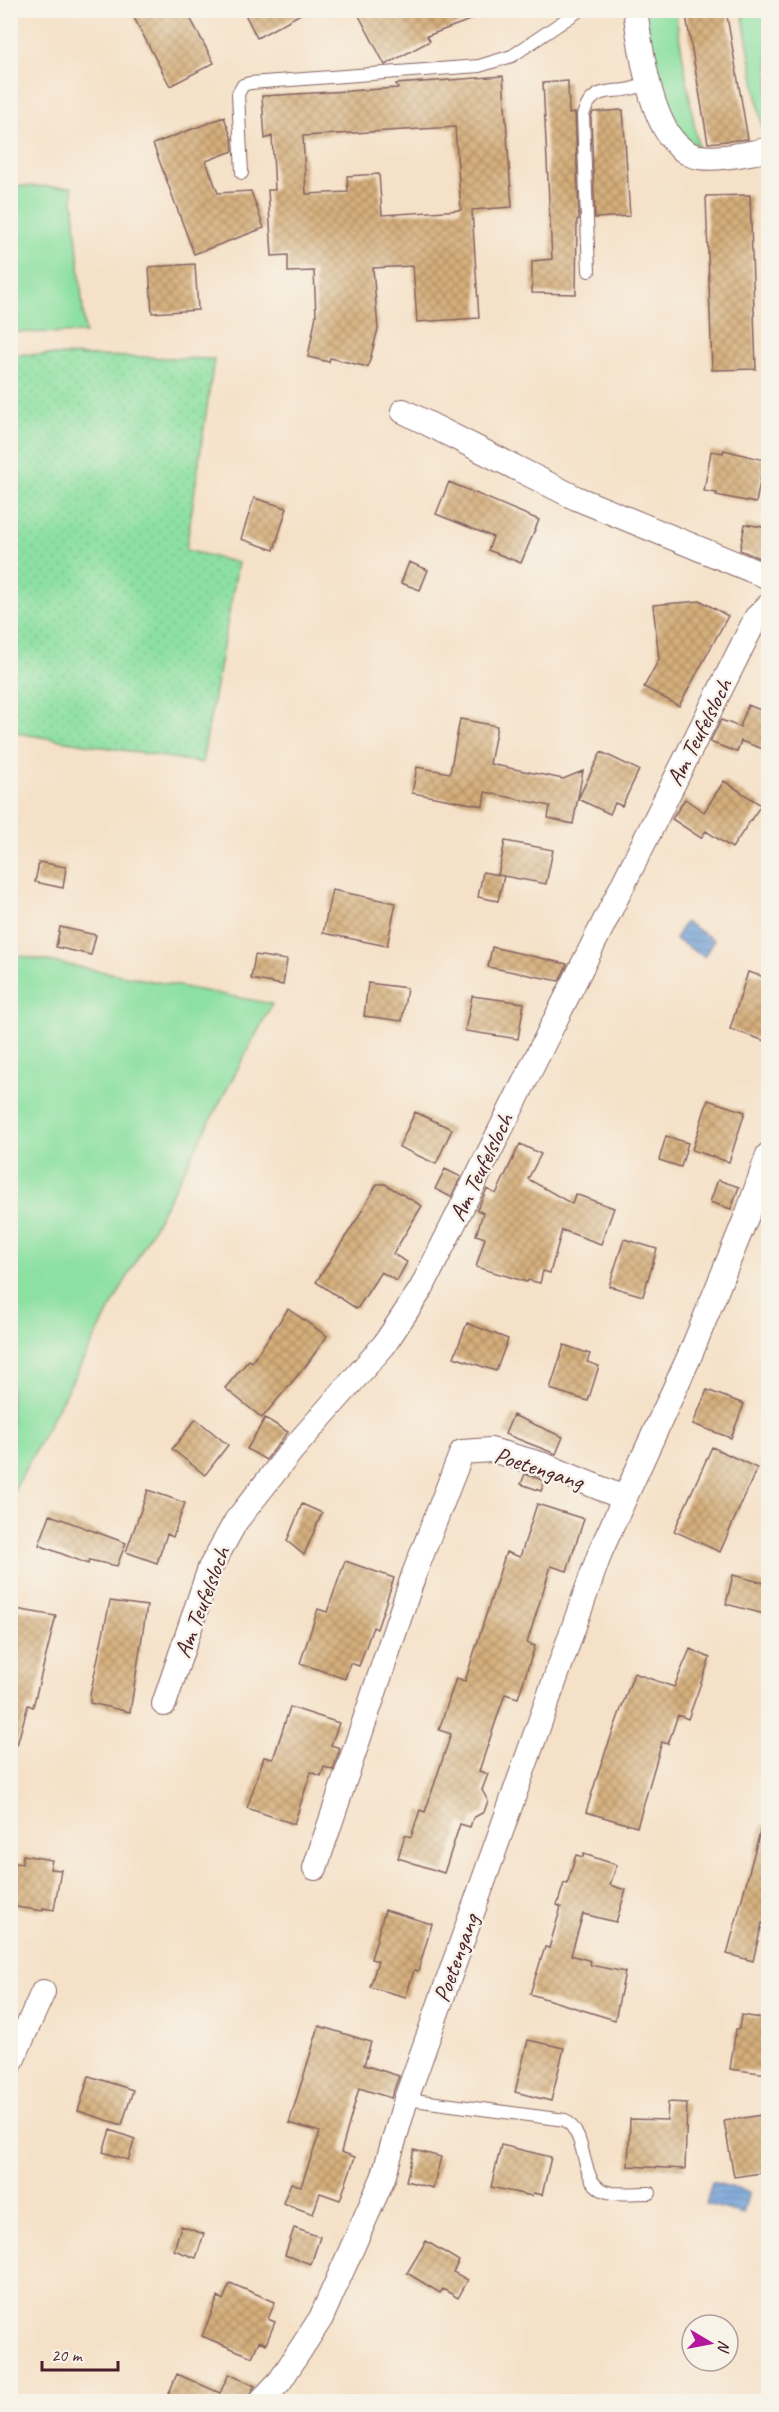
<svg xmlns="http://www.w3.org/2000/svg" width="779" height="2412" viewBox="0 0 779 2412" font-family="Caveat,sans-serif">
<defs>
<pattern id="garden-dots" width="8" height="8" patternUnits="userSpaceOnUse" patternTransform="scale(1.5)"><rect width="8" height="8" fill="#8ce0a2"/><path d="M2 2h.1M6 6h.1" fill="none" stroke="#7ac08c" stroke-width="1.8" stroke-linecap="round"/></pattern>
<pattern id="water-rules" width="6" height="5" patternUnits="userSpaceOnUse" patternTransform="scale(1.5)"><rect width="6" height="5" fill="#6b9dd6"/><path d="M0 2.5h6" fill="none" stroke="#5a7fae"/></pattern>
<pattern id="building-cross-hatch" width="8" height="8" patternUnits="userSpaceOnUse" patternTransform="scale(1.5)"><rect width="8" height="8" fill="#d5af7b"/><path d="M0 0l8 8M0 8l8-8" fill="none" stroke="#af8e65"/></pattern>
</defs>
<rect width="100%" height="100%" fill="#f7f3e8"/>
<filter id="ink" filterUnits="userSpaceOnUse"><feTurbulence type="fractalNoise" baseFrequency=".0167" numOctaves="2"/><feDisplacementMap in="SourceGraphic" scale="12" xChannelSelector="R" yChannelSelector="G"/><feConvolveMatrix kernelMatrix="1 2 1 2 8 2 1 2 1" color-interpolation-filters="sRGB"/></filter>
<filter id="wash" filterUnits="userSpaceOnUse"><feTurbulence type="fractalNoise" baseFrequency=".008" numOctaves="4" result="noise"/><feDisplacementMap in="SourceGraphic" scale="24" xChannelSelector="R" yChannelSelector="G"/><feGaussianBlur stdDeviation="1.35" result="paint"/><feColorMatrix in="noise" values="0 0 0 0 0 0 0 0 0 0 0 0 0 0 0 0 0 1.4 0 .05"/><feComposite in="paint" operator="in"/></filter>
<g filter="url(#wash)">
<rect width="100%" height="100%" fill="#f5e1c8"/>
<path fill="#8ce0a2" stroke="#6b8066" stroke-width="1.5" d="M 643,11 L 675,11 L 698,147 L 683,136 L 665,113 Z
M 742,11 L 768,11 L 768,142 L 765,143 Z
M 768,165 L 768,316 L 764,171 Z
M 11,186 L 72,187 L 85,333 L 11,332 Z
M 11,954 L 272,1004 L 11,1496 L 10,954 Z"/>
<path fill="url(#garden-dots)" stroke="#6b8066" stroke-width="1.5" d="M 11,354 L 214,359 L 186,550 L 238,563 L 202,763 L 11,732 Z"/>
<path fill="url(#water-rules)" stroke="#5a5e80" stroke-width="1.5" d="M 685,922 L 714,940 L 704,957 L 675,939 Z
M 712,2182 L 749,2192 L 743,2214 L 706,2204 Z"/>
<g id="blocks">
<path fill="url(#building-cross-hatch)" fill-rule="evenodd" d="M 130,10 L 186,10 L 214,63 L 170,86 Z
M 243,10 L 308,10 L 257,38 Z
M 356,10 L 489,10 L 489,13 L 427,36 L 430,41 L 385,65 Z
M 685,10 L 726,10 L 748,139 L 708,143 Z
M 503,76 L 512,207 L 472,210 L 479,318 L 417,322 L 413,266 L 373,268 L 378,329 L 368,367 L 330,358 L 329,362 L 308,357 L 316,315 L 314,271 L 288,272 L 288,255 L 272,256 L 268,190 L 275,190 L 272,136 L 265,139 L 262,96 L 398,88 L 396,84 ZM 455,127 L 461,210 L 382,215 L 379,174 L 347,176 L 348,192 L 306,194 L 303,136 Z
M 568,81 L 569,114 L 575,113 L 579,219 L 577,220 L 576,294 L 532,293 L 532,261 L 552,259 L 543,83 Z
M 623,110 L 630,216 L 595,218 L 591,117 L 593,112 Z
M 224,117 L 232,139 L 233,151 L 206,161 L 218,193 L 251,191 L 264,228 L 194,254 L 153,144 Z
M 750,195 L 756,369 L 712,370 L 706,196 Z
M 195,264 L 198,310 L 152,313 L 149,267 Z
M 724,450 L 764,460 L 756,503 L 716,495 L 717,493 L 704,491 L 711,451 L 723,453 Z
M 449,482 L 539,520 L 521,563 L 488,550 L 493,537 L 436,514 Z
M 254,498 L 287,508 L 274,550 L 241,539 Z
M 745,524 L 768,528 L 768,562 L 740,550 Z
M 409,562 L 428,570 L 420,590 L 401,583 Z
M 701,601 L 728,616 L 679,706 L 644,687 L 659,659 L 653,605 Z
M 748,705 L 768,713 L 768,751 L 741,741 L 737,752 L 710,742 L 721,720 L 740,727 Z
M 460,719 L 497,726 L 490,764 L 563,779 L 583,771 L 573,824 L 548,818 L 550,806 L 485,792 L 483,806 L 412,793 L 417,767 L 450,773 Z
M 601,752 L 639,770 L 622,806 L 615,803 L 610,814 L 578,799 Z
M 724,781 L 761,805 L 732,848 L 706,831 L 701,838 L 672,819 L 685,799 L 704,812 Z
M 505,841 L 553,850 L 546,884 L 498,875 Z
M 39,862 L 66,867 L 63,888 L 35,882 Z
M 483,872 L 504,876 L 498,901 L 478,897 Z
M 332,890 L 396,903 L 387,946 L 323,933 Z
M 60,927 L 96,935 L 91,955 L 56,947 Z
M 492,947 L 567,964 L 566,967 L 559,981 L 488,967 Z
M 255,955 L 287,960 L 283,985 L 251,979 Z
M 748,972 L 768,978 L 768,1042 L 730,1029 Z
M 368,983 L 407,988 L 402,1021 L 364,1016 Z
M 472,996 L 524,1003 L 518,1039 L 465,1031 Z
M 708,1100 L 745,1112 L 729,1162 L 692,1150 Z
M 415,1112 L 452,1129 L 436,1164 L 399,1147 Z
M 666,1136 L 688,1143 L 681,1167 L 659,1160 Z
M 520,1144 L 541,1154 L 528,1179 L 572,1204 L 575,1194 L 614,1208 L 601,1244 L 562,1230 L 550,1273 L 543,1271 L 540,1283 L 528,1280 L 527,1282 L 476,1267 L 485,1238 L 476,1235 L 483,1213 L 477,1210 L 487,1189 L 496,1194 Z
M 445,1169 L 461,1177 L 451,1197 L 435,1189 Z
M 718,1180 L 739,1187 L 731,1209 L 710,1202 Z
M 377,1184 L 385,1184 L 422,1206 L 393,1254 L 407,1262 L 397,1281 L 381,1272 L 357,1309 L 316,1282 L 357,1219 Z
M 624,1239 L 657,1249 L 643,1296 L 609,1286 Z
M 288,1309 L 327,1336 L 308,1363 L 262,1418 L 225,1388 L 249,1360 L 252,1362 Z
M 467,1323 L 508,1339 L 496,1371 L 454,1357 Z
M 564,1345 L 590,1354 L 587,1362 L 599,1366 L 588,1401 L 550,1389 Z
M 707,1390 L 744,1404 L 731,1438 L 693,1424 Z
M 513,1415 L 563,1437 L 556,1454 L 505,1434 Z
M 265,1418 L 288,1432 L 266,1460 L 247,1449 Z
M 196,1419 L 228,1445 L 205,1475 L 172,1449 Z
M 712,1447 L 757,1468 L 720,1552 L 674,1531 Z
M 525,1474 L 545,1481 L 541,1491 L 521,1484 Z
M 148,1490 L 185,1503 L 173,1537 L 167,1534 L 157,1563 L 126,1552 Z
M 302,1504 L 322,1513 L 304,1555 L 287,1541 Z
M 537,1504 L 584,1519 L 567,1571 L 551,1566 L 527,1643 L 535,1646 L 518,1698 L 505,1694 L 479,1771 L 488,1774 L 482,1790 L 488,1801 L 484,1812 L 473,1818 L 470,1827 L 460,1824 L 444,1873 L 398,1858 L 405,1835 L 411,1837 L 420,1810 L 425,1812 L 451,1734 L 439,1730 L 456,1678 L 465,1681 L 506,1552 L 520,1557 Z
M 50,1515 L 126,1543 L 117,1566 L 89,1560 L 88,1564 L 39,1545 Z
M 345,1561 L 394,1578 L 377,1629 L 373,1627 L 359,1666 L 350,1663 L 345,1679 L 300,1663 L 318,1609 L 327,1612 Z
M 733,1575 L 768,1584 L 768,1615 L 726,1604 Z
M 110,1601 L 147,1606 L 130,1712 L 90,1703 L 90,1695 Z
M 10,1608 L 56,1616 L 33,1707 L 28,1705 L 17,1745 L 10,1745 Z
M 690,1649 L 710,1658 L 688,1719 L 678,1715 L 668,1744 L 662,1742 L 637,1827 L 586,1812 L 600,1767 L 634,1673 L 674,1687 Z
M 290,1707 L 339,1723 L 331,1745 L 340,1748 L 333,1770 L 324,1767 L 321,1776 L 311,1772 L 294,1824 L 247,1808 L 264,1757 L 273,1759 Z
M 762,1824 L 768,1825 L 768,1925 L 762,1923 L 753,1961 L 727,1954 Z
M 584,1854 L 617,1865 L 610,1885 L 626,1890 L 616,1922 L 583,1914 L 571,1955 L 591,1961 L 590,1965 L 625,1972 L 615,2020 L 530,1994 L 545,1947 L 549,1948 L 561,1907 L 557,1905 L 564,1883 L 567,1884 L 576,1855 L 583,1857 Z
M 23,1855 L 52,1860 L 50,1869 L 61,1870 L 54,1910 L 43,1908 L 43,1911 L 10,1906 L 10,1862 L 22,1864 Z
M 385,1910 L 432,1924 L 418,1971 L 414,1970 L 406,1997 L 370,1987 L 378,1961 L 371,1959 Z
M 741,2015 L 768,2019 L 768,2074 L 730,2069 L 736,2029 L 739,2029 Z
M 319,2026 L 371,2042 L 364,2065 L 399,2076 L 391,2098 L 359,2088 L 341,2152 L 355,2157 L 340,2200 L 320,2193 L 313,2214 L 283,2203 L 291,2183 L 301,2186 L 320,2132 L 289,2123 Z
M 528,2040 L 564,2048 L 551,2101 L 515,2092 Z
M 89,2076 L 133,2090 L 122,2125 L 78,2111 Z
M 668,2102 L 687,2103 L 685,2169 L 628,2166 L 630,2119 L 667,2120 Z
M 768,2114 L 768,2172 L 734,2177 L 724,2121 Z
M 110,2130 L 135,2139 L 128,2160 L 103,2152 Z
M 501,2145 L 551,2157 L 542,2195 L 533,2193 L 532,2196 L 491,2187 Z
M 414,2150 L 441,2157 L 433,2188 L 406,2181 Z
M 181,2226 L 204,2234 L 196,2258 L 174,2250 Z
M 294,2228 L 320,2237 L 311,2264 L 285,2255 Z
M 426,2241 L 459,2261 L 453,2272 L 468,2280 L 458,2298 L 443,2289 L 440,2293 L 407,2273 Z
M 230,2283 L 275,2302 L 268,2319 L 275,2322 L 266,2344 L 259,2341 L 252,2357 L 202,2336 L 218,2297 L 223,2300 Z
M 177,2374 L 220,2393 L 229,2374 L 255,2386 L 244,2402 L 165,2402 Z"/>
</g>
</g>
<g filter="url(#ink)">
<use href="#blocks" fill-opacity="0" stroke="#866362" stroke-width="1.5"/>
<g fill="none" stroke-linecap="round" stroke-linejoin="round">
<g stroke="#866362" stroke-width="14">
<path id="service" d="M 242,173 L 238,94 L 243,85 L 250,83 L 479,66 L 512,56 L 580,10
M 589,271 L 583,115 C 595,78 620,100 647,82
M 406,2099 L 565,2120 C 592,2139 576,2188 612,2193 C 624,2194 638,2193 650,2193"/>
</g>
<g stroke="#866362" stroke-width="26">
<path id="minor" d="M 635,10 C 641,48 651,149 699,157 C 721,160 747,153 768,150
M 403,411 L 576,498 L 768,577
M 164,1704 L 210,1568 L 236,1521 L 292,1450 L 384,1345 L 421,1289 L 756,618 L 768,606
M 315,1868 L 414,1574 L 462,1452 L 491,1450 L 544,1465 L 624,1498
M 10,2065 L 43,1992
M 260,2402 L 280,2381 L 321,2318 L 383,2178 L 406,2099 L 601,1550 L 690,1355 L 748,1213 L 768,1155"/>
</g>
<use href="#service" stroke="#fff" stroke-width="12"/>
<use href="#minor" stroke="#fff" stroke-width="24"/>
</g>
</g>
<g text-anchor="middle" stroke-width="5" stroke-linejoin="round" paint-order="stroke">
<g font-size="24" fill="#4a1f2b" stroke="#f7f3e8">
<text transform="translate(699 732) rotate(-63)" y="8">Am Teufelsloch</text>
<text transform="translate(481 1167) rotate(-64)" y="8">Am Teufelsloch</text>
<text transform="translate(539 1468) rotate(18)" y="8">Poetengang</text>
<text transform="translate(202 1602) rotate(-69)" y="8">Am Teufelsloch</text>
<text transform="translate(456 1958) rotate(-70)" y="8">Poetengang</text>
</g>
</g>
<rect width="779" height="2412" fill="none" stroke="#f7f3e8" stroke-width="36"/>
<g transform="translate(710 2343) rotate(100)"><circle r="28" fill="#f7f3e8" stroke="#b29e9c" stroke-width="1.5"/>
<path d="M0-4.5L10 22L0 15L-10 22Z" fill="#b5179e"/>
<text y="-9" font-size="16" font-weight="bold" text-anchor="middle" fill="#4a1f2b">N</text>
</g>
<path d="M42 2361v9h76v-9" fill="none" stroke="#4a1f2b" stroke-width="3"/>
<text x="51" y="2361" font-size="18" fill="#4a1f2b" stroke="#f7f3e8" stroke-width="4.5" paint-order="stroke">20 m</text>
</svg>
